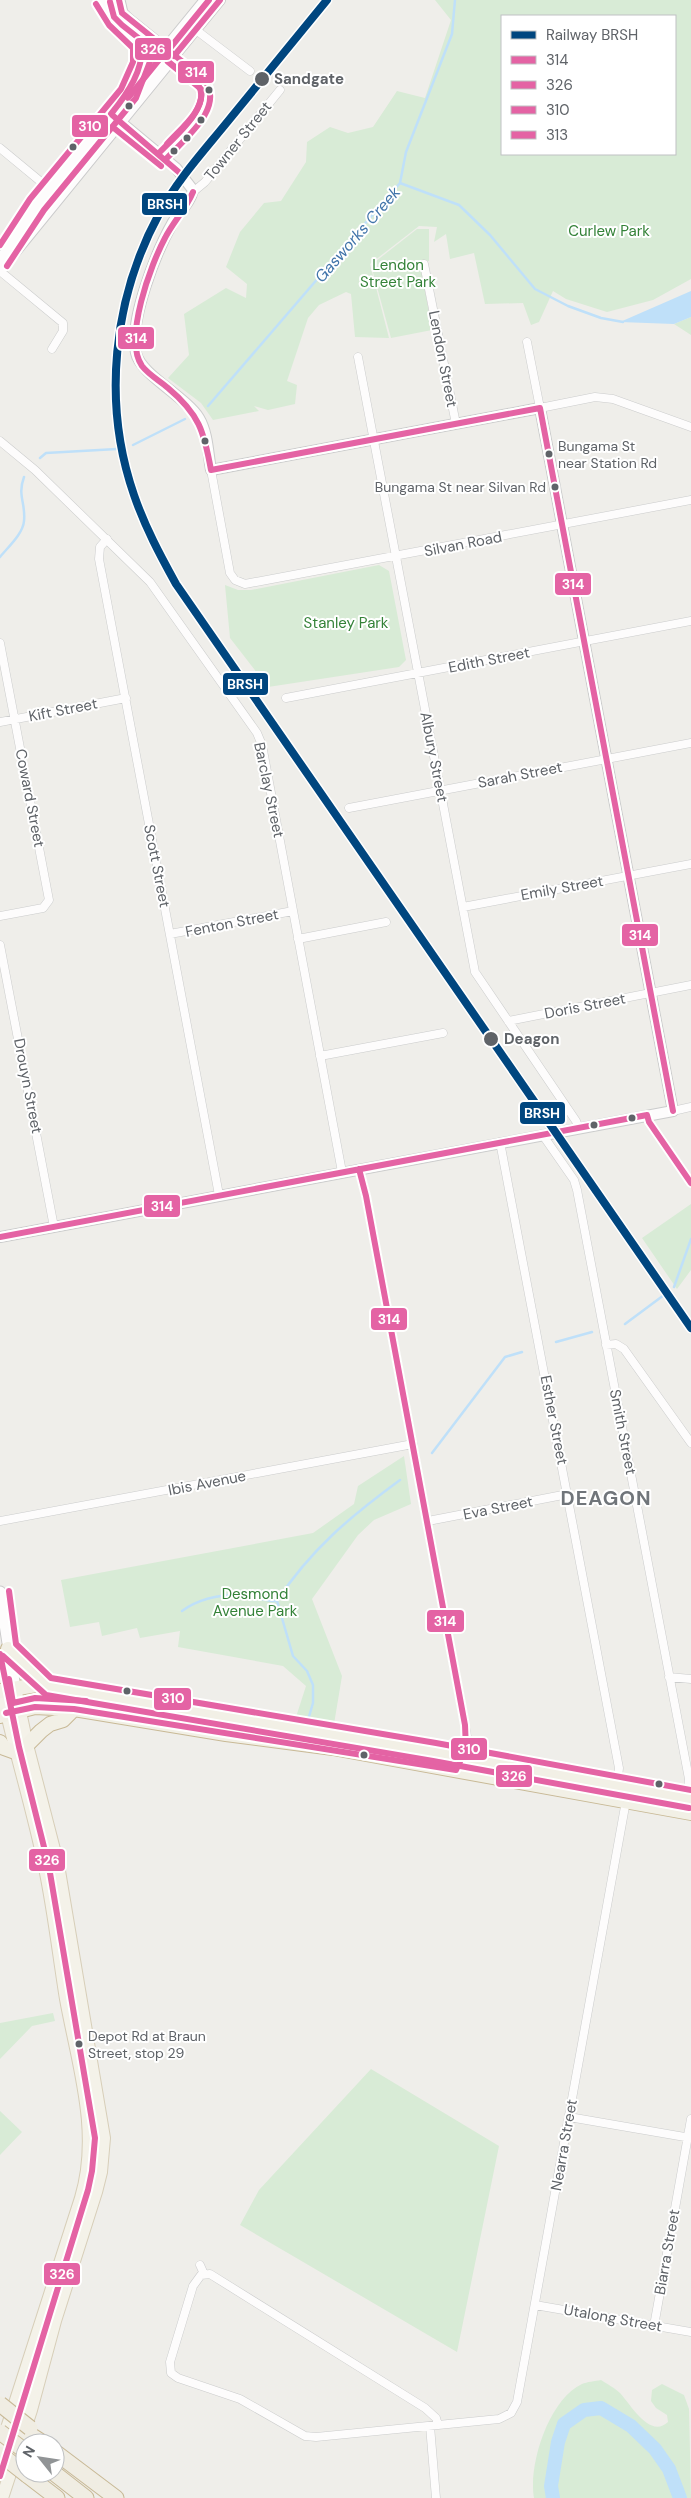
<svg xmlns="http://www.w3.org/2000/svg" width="691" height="2498" viewBox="0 0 691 2498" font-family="'DM Sans',sans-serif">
<rect width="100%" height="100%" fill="#efeeea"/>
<path fill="#d8ebd6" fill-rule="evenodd" d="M 435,0 L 691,0 L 691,279 L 653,300 L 607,312 L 566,299 L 553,291 L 539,322 L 531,325 L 523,303 L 485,304 L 474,253 L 450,259 L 446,234 L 434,242 L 437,227 L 419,226 L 370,264 L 389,338 L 355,337 L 351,294 L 346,292 L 319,305 L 308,318 L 287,381 L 297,385 L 295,404 L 268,410 L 254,406 L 259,411 L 213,420 L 201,403 L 168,378 L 189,355 L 184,314 L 226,288 L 246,298 L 247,284 L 226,267 L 240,232 L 264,203 L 281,201 L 306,162 L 307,142 L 330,127 L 348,133 L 373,127 L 397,91 L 425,98 L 451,20 ZM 502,16 L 675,16 L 675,154 L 502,154 Z
M 417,229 L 429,229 L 429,261 L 420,262 L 432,330 L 391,338 L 371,265 Z
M 691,317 L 691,335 L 674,324 Z
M 379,565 L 389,571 L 406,660 L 399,667 L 268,687 L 230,638 L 225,585 L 238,590 L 251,590 Z
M 691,1204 L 691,1270 L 677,1289 L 642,1238 Z
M 404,1456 L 411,1504 L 374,1520 L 358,1535 L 312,1599 L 342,1676 L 334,1724 L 296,1717 L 306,1686 L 283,1666 L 178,1647 L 180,1631 L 140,1638 L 137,1628 L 102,1636 L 99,1622 L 70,1627 L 61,1580 L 313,1533 L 354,1504 L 358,1486 Z
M 53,2013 L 55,2021 L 32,2026 L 0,2059 L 0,2023 Z
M 371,2069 L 499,2146 L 457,2352 L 240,2225 L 259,2190 Z
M 0,2111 L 22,2132 L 0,2155 Z
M 601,2380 C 607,2384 615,2388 620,2393 C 631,2405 650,2439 668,2422 L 667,2415 L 656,2408 L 651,2401 L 652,2390 L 662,2384 L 684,2395 L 689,2409 L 691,2498 L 534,2498 C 528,2465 549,2399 582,2384 C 587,2382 595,2381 601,2380 Z"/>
<path fill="#bfe0f9" d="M 691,291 L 691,317 L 674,324 L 620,322 Z"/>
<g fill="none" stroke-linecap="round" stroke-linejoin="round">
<path stroke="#bfe0f9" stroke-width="2.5" d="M 400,183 L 459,205 L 490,235 L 535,289 L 568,306 L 601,318 L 623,322
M 208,406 L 400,183 L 406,152 L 452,34 L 455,0
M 133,445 L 185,419
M 40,458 L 46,453 L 117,449
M 0,557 C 8,547 23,534 24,521 C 26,503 17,496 24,477
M 674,1287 L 691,1239
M 625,1324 L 664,1295
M 556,1342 L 592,1332
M 432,1453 L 505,1357 L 522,1352
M 277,1601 L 293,1656 L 307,1671 L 313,1685 L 313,1703 L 308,1720
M 182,1611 C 200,1598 223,1594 246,1595 C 257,1596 262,1601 277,1601 C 311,1549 351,1516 400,1480"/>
<path stroke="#bfe0f9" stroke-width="14" d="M 553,2498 L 551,2486 L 558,2442 L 564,2424 L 584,2410 L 601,2408 L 631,2426 L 655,2449 L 669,2469 L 680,2498"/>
<g stroke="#cbcccc" stroke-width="9">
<path id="minor" d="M 196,30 L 250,71
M 0,148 L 52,191
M 193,192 L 205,182 L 280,90
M 424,264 L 456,424
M 0,271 L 63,323 L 63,331 L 52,349
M 527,342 L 540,408 L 595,397 L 613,399 L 691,427
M 358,357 L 475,972 L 576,1121 L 579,1128
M 0,441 L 35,470 L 150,582 L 257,733 L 262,745 L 342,1172
M 211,470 L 230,573 L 235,580 L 245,584 L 691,500
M 107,539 L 100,547 L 99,559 L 219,1195
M 0,643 L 49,900 L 43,908 L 0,916
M 286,698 L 691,621
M 0,722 L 126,698
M 349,808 L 691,743
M 463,907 L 691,864
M 170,934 L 293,911
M 298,939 L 386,922
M 0,945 L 54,1227
M 508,1021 L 691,985
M 320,1056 L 443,1033
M 673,1111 L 691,1107
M 647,1115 L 649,1122 L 691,1183
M 542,1134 L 574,1180 L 577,1190 L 689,1779 L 687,1799
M 500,1142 L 619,1768 L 617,1786
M 359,1169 L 366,1196 L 465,1725 L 468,1743 L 463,1760
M 606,1345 L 616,1344 L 624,1349 L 691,1443
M 0,1521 L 413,1444
M 428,1521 L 568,1494
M 669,1677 L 691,1679
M 569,2117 L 691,2138
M 200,2265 L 204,2274
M 535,2305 L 691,2332
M 654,2326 L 691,2119
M 438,2425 L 436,2418 L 425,2408 L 210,2274 L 201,2275 L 193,2286 L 170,2362 L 171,2373 L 178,2378 L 240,2399 L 305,2436 L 316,2437 L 499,2419 L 511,2413 L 517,2402 L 626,1801
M 430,2426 L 436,2498"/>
</g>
<g stroke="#cbcccc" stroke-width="12">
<path id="tertiary" d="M 165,49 L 205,0
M 174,56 L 220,0
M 0,1237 L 673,1111 L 540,408 L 211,470 C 208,454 208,433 199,418 C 186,397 140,374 136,353 C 129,320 156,252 173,222 C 179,212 191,202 193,190 L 176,168 L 111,114"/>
</g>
<g stroke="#cacacb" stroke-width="13">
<path id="secondary" d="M 104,0 L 115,19 L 162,60
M 133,79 L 143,57 L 142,42
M 0,261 L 37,205 L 165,49
M 0,266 L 8,260 L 174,56 L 128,19 L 122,13 L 119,0
M 0,1592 L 15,1688"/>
</g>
<g stroke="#d7ceb8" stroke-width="14">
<path id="primary" d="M 0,2450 L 81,2198 C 101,2132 78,2065 66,1999 C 59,1956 54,1911 45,1868 C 33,1808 14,1750 2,1691
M 2,2498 L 31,2410 L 55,2321 L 96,2192 L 101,2172 L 104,2138 L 58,1865 L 27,1745 L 15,1688"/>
</g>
<g stroke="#c8b996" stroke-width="16">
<path id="trunk" d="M 8,1649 C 22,1659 34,1673 47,1686
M 0,1691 L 36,1685 L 63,1687 L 691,1799
M 0,1716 L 35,1707 L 74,1709 L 226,1734 L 333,1748 L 691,1813
M 0,1742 L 4,1748 L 15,1752
M 27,1745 L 41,1731 L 50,1724 L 63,1720 L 74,1709"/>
</g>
<g stroke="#c8b996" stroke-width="17">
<path id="motorway" d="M 26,2432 L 43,2443
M 55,2452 L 116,2498
M 54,2473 L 86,2498
M 27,2475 L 57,2498"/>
</g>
<use href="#minor" stroke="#fdfcfc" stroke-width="8"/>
<use href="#tertiary" stroke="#fdfcfc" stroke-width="10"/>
<use href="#secondary" stroke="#fdfcfc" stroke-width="11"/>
<use href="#primary" stroke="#f4f2e9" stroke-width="12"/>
<use href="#trunk" stroke="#f2f0e6" stroke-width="14"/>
<use href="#motorway" stroke="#f0ede3" stroke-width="15"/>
<g stroke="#c8b996" stroke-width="17" stroke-linecap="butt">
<path id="motorway-bridge" d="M 0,2404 L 30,2428
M 0,2432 L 25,2451
M 0,2454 L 27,2475"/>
</g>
<use href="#motorway-bridge" stroke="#f0ede3" stroke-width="15"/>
<g stroke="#fff" stroke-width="10">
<path id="bus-1" d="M 119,0 L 122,13 L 204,79 C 226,108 184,139 166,159
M 174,56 L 220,0
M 111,114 L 181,174
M 111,114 C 128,93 144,70 142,42
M 193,192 C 186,209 173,222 165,238 C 151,264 123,339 142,366 C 149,375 160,381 168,388 C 199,414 204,431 211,470
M 540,408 L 673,1111
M 211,470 L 540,408
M 647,1115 L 649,1122 L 691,1183
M 359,1169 L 366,1196 L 465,1725 L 466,1749 L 456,1770
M 0,1237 L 647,1115
M 6,1713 L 35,1707 L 74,1709 L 456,1770"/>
</g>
<g stroke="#fff" stroke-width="10">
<path id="bus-2" d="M 110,2 L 114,17 L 122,25 L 198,85 C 213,106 173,138 159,153
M 115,129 L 161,166
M 7,266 L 44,210 L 136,98 L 151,59 L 151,41
M 0,1654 L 19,1747 L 49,1867 L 95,2138 L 92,2171 L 88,2190 L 0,2476
M 3,1656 L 46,1695 L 433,1761 L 689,1808"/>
</g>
<g stroke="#fff" stroke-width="10">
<path id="bus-3" d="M 128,98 L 167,50
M 0,245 L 30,199 L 121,89 L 133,62 L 133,48 L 109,25 L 96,4
M 9,1591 L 16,1644 L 51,1678 L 436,1743 L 691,1790
M 9,1679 L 13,1703 L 35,1698 L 86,1701"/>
</g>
<g stroke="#fff" stroke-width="10">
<path id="bus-4" d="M 167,144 C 180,129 205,111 201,89 L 168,62 L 166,53 L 209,0"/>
</g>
<use href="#bus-1" stroke="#e463a4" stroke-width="6"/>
<use href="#bus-2" stroke="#e463a4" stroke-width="6"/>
<use href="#bus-3" stroke="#e463a4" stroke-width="6"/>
<use href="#bus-4" stroke="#e463a4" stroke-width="6"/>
<g stroke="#fff" stroke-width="11">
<path id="rail-1" d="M 327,0 C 293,42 258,84 224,126 C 201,154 176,182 159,214 C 113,299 102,403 134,495 C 145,527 160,555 176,584 L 691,1328"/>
</g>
<use href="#rail-1" stroke="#00467f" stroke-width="8"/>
</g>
<g fill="#5f6368" stroke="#fff" stroke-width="2">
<circle cx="262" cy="79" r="8"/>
<circle cx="209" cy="90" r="4.5"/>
<circle cx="129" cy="106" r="4.5"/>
<circle cx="201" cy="120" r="4.5"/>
<circle cx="187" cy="138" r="4.5"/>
<circle cx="73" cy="147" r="4.5"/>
<circle cx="174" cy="151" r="4.5"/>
<circle cx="205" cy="441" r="4.5"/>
<circle cx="549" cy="454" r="4.5"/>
<circle cx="555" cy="487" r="4.5"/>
<circle cx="491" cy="1039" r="8"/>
<circle cx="632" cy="1118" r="4.5"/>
<circle cx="594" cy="1125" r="4.5"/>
<circle cx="127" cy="1691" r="4.5"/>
<circle cx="364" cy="1755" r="4.5"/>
<circle cx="659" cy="1784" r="4.5"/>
<circle cx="79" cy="2044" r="4.5"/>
</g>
<g text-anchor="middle" stroke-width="4" stroke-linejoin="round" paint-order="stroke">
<g font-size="14" fill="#5f6368" stroke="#fff" text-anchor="start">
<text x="558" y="451">Bungama St<tspan x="558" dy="17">near Station Rd</tspan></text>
<text x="546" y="492" text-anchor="end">Bungama St near Silvan Rd</text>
<text x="88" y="2041">Depot Rd at Braun<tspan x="88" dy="17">Street, stop 29</tspan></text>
</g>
<g font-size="15" font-weight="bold" fill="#5f6368" stroke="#fff" text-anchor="start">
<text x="274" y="84">Sandgate</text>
<text x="504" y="1044">Deagon</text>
</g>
<g font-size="15" fill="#5f6368" stroke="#fff">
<text transform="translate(238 141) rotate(-51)" y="5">Towner Street</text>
<text transform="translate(443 359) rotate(79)" y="5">Lendon Street</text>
<text transform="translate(463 544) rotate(-11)" y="5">Silvan Road</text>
<text transform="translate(489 660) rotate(-11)" y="5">Edith Street</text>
<text transform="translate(63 710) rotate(-11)" y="5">Kift Street</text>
<text transform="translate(434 757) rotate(79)" y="5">Albury Street</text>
<text transform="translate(520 775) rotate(-11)" y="5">Sarah Street</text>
<text transform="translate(269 790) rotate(78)" y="5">Barclay Street</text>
<text transform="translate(30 798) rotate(79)" y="5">Coward Street</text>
<text transform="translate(157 866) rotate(79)" y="5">Scott Street</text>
<text transform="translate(562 888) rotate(-10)" y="5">Emily Street</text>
<text transform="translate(232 923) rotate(-11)" y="5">Fenton Street</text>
<text transform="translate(585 1006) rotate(-11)" y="5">Doris Street</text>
<text transform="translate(28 1086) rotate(79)" y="5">Drouyn Street</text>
<text transform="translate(554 1420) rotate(79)" y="5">Esther Street</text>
<text transform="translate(623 1432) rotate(79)" y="5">Smith Street</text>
<text transform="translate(207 1483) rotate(-11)" y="5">Ibis Avenue</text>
<text transform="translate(498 1508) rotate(-11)" y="5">Eva Street</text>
<text transform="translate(564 2145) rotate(-80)" y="5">Nearra Street</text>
<text transform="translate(667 2252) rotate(-80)" y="5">Biarra Street</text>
<text transform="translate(613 2318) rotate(10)" y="5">Utalong Street</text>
</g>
<g font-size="15" fill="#348238" stroke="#fff">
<text x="609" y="236">Curlew Park</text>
<text x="398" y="270">Lendon<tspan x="398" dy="17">Street Park</tspan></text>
<text x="346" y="628">Stanley Park</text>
<text x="255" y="1599">Desmond<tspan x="255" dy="17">Avenue Park</tspan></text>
</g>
<g font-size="16" font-style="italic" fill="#4174aa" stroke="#fff">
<text transform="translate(357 234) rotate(-49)" y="6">Gasworks Creek</text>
</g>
<g font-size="20" font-weight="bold" letter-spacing="1" fill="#70757a" stroke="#fff">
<text x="606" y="1505">DEAGON</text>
</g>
</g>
<g stroke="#fff" stroke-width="2">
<rect x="134" y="37" width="38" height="24" rx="5" fill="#e463a4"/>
<rect x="177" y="60" width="38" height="24" rx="5" fill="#e463a4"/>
<rect x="71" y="114" width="38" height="24" rx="5" fill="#e463a4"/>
<rect x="141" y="192" width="47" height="24" rx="5" fill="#00467f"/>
<rect x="117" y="326" width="38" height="24" rx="5" fill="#e463a4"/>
<rect x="554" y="572" width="38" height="24" rx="5" fill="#e463a4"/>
<rect x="222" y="672" width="47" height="24" rx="5" fill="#00467f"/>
<rect x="621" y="923" width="38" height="24" rx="5" fill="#e463a4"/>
<rect x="519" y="1101" width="47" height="24" rx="5" fill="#00467f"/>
<rect x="143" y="1194" width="38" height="24" rx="5" fill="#e463a4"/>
<rect x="370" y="1307" width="38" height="24" rx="5" fill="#e463a4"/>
<rect x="426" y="1609" width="39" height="24" rx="5" fill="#e463a4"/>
<rect x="153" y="1687" width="39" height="24" rx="5" fill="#e463a4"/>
<rect x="450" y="1737" width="38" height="24" rx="5" fill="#e463a4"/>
<rect x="495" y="1764" width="38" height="24" rx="5" fill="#e463a4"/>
<rect x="28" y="1848" width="38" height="24" rx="5" fill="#e463a4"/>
<rect x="43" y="2262" width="38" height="24" rx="5" fill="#e463a4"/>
</g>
<g font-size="14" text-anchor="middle" font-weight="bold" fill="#fff">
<text x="153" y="54">326</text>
<text x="196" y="77">314</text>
<text x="90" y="131">310</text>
<text x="165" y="209">BRSH</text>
<text x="136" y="343">314</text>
<text x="573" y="589">314</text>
<text x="245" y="689">BRSH</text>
<text x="640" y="940">314</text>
<text x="542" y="1118">BRSH</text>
<text x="162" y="1211">314</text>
<text x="389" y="1324">314</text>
<text x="445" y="1626">314</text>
<text x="173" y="1703">310</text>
<text x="469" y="1754">310</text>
<text x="514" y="1781">326</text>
<text x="47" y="1865">326</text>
<text x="62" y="2279">326</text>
</g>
<rect x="501" y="15" width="175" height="140" fill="#ffffff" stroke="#bfc1c3"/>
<rect x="511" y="31" width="25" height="8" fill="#00467f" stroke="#bfc1c3"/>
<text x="546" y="40" font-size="15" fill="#5f6368">Railway BRSH</text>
<rect x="511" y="56" width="25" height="8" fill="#e463a4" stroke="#bfc1c3"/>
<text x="546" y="65" font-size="15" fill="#5f6368">314</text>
<rect x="511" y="81" width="25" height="8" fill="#e463a4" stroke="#bfc1c3"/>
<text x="546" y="90" font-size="15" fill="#5f6368">326</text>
<rect x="511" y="106" width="25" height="8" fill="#e463a4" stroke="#bfc1c3"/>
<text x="546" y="115" font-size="15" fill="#5f6368">310</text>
<rect x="511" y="131" width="25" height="8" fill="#e463a4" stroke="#bfc1c3"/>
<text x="546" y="140" font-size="15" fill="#5f6368">313</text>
<g transform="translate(40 2458) rotate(300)"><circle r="24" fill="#ffffff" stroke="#bfc1c3"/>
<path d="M0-4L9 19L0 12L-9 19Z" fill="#919496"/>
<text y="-8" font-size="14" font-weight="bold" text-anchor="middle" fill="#5f6368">N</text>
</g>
</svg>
